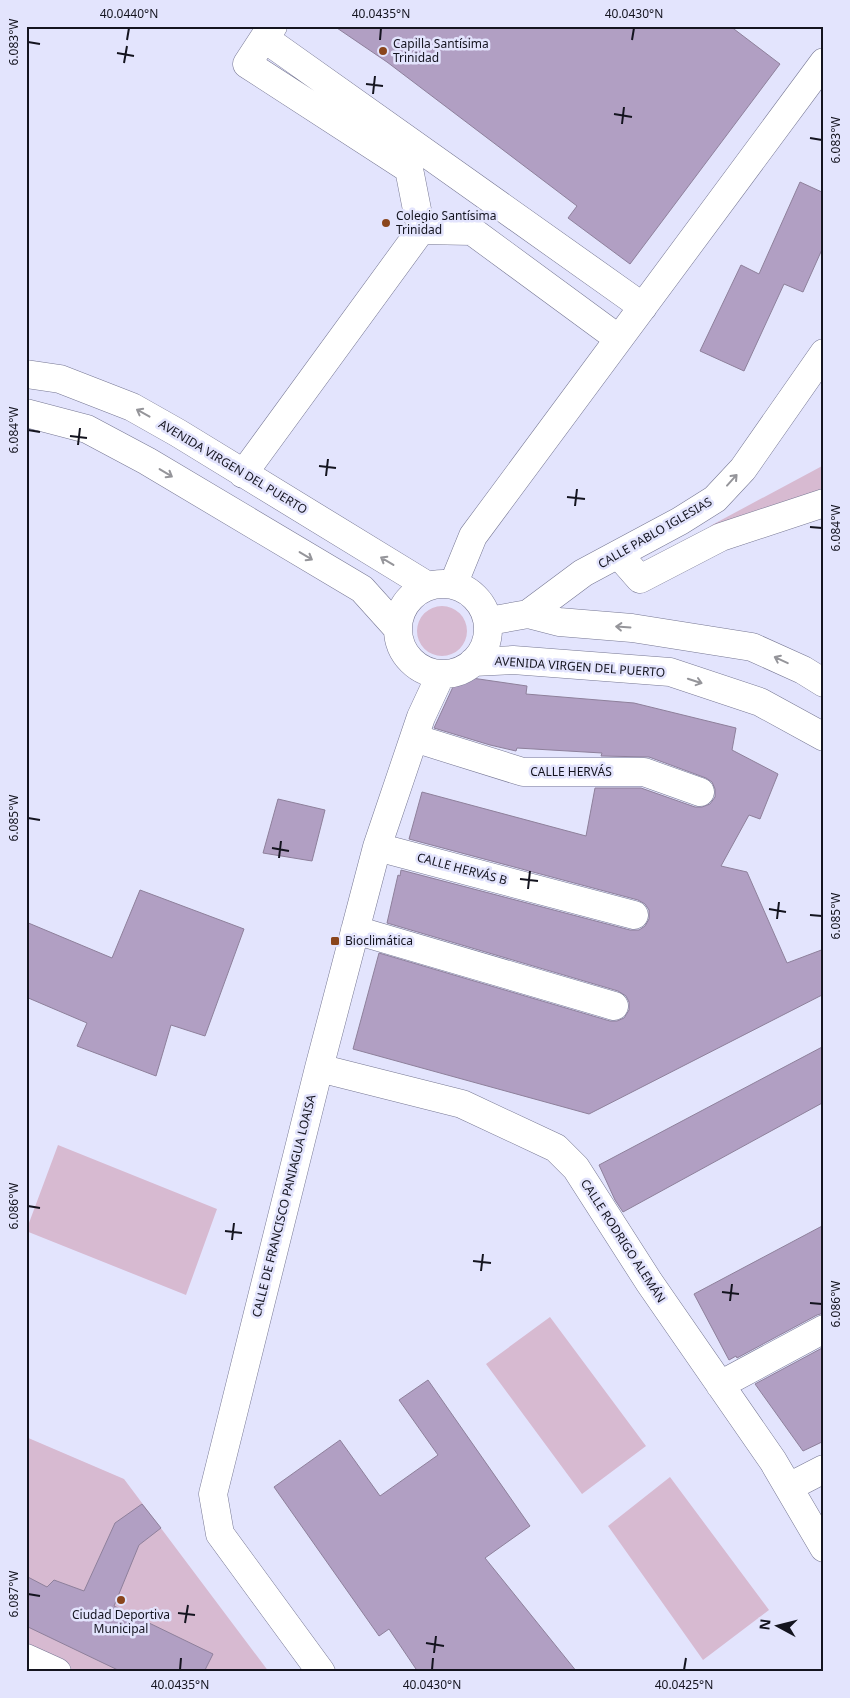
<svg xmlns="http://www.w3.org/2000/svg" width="850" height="1698" viewBox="0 0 850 1698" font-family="'Noto Sans',sans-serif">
<rect width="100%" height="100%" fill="#e3e4fd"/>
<path fill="#d7bad1" d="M 824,465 L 824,497 L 777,511 L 710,526 Z
M417 631a25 25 0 1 1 50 0a25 25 0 1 1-50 0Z
M 58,1145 L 217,1209 L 186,1295 L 26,1231 Z
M 550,1317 L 646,1446 L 582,1494 L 486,1364 Z
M 26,1437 L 124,1479 L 269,1672 L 26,1672 Z
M 670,1477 L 769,1610 L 703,1660 L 608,1526 Z"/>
<path fill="#b19fc3" stroke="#8e809b" d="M 334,26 L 730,26 L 780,64 L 630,264 L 568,218 L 577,206 L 387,62 Z
M 800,182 L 824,193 L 824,245 L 803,292 L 784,284 L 744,371 L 700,351 L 741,265 L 759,274 Z
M 458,676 L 527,686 L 526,694 L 634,703 L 736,728 L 732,750 L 778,774 L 760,819 L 749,815 L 721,866 L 747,872 L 787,963 L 824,949 L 824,994 L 589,1114 L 353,1049 L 379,953 L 610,1021 L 617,1021 L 624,1018 L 629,1010 L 629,1002 L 626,996 L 618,991 L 387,923 L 398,875 L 400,876 L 401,870 L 630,930 L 639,930 L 645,926 L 649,919 L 649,910 L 645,904 L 638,900 L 409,839 L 422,792 L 586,836 L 595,788 L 641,788 L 695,807 L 702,807 L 710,804 L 715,797 L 715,789 L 712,782 L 706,778 L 649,757 L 601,756 L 602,753 L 517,748 L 516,751 L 490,745 L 434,728 Z
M 278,799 L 325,810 L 312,861 L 263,853 Z
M 140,890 L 244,929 L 205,1036 L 171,1025 L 156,1076 L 77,1046 L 87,1023 L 26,997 L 26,922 L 112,958 Z
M 824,1046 L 824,1102 L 623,1212 L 615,1200 L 599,1165 Z
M 824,1225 L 824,1313 L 817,1315 L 737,1358 L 736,1356 L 729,1360 L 694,1294 Z
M 824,1347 L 824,1441 L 803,1451 L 755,1384 Z
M 428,1380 L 530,1526 L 485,1558 L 577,1672 L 418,1672 L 389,1629 L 379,1636 L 274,1487 L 340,1440 L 380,1496 L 438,1455 L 399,1400 Z
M 142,1504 L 161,1528 L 139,1545 L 114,1606 L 213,1654 L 204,1672 L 122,1672 L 26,1626 L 26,1576 L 47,1587 L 54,1580 L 84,1591 L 115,1523 Z"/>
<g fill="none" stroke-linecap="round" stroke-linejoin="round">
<g stroke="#767793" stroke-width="29">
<path id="minor" d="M 273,26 L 264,38 L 643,307
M 264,38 L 247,64 L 409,169 L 421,230
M 26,374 L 60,379 L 132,407 L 178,433 L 428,586
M 26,413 L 87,429 L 147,461 L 362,589 L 398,629
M 243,474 L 421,230 L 472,231 L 619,339
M 619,555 L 640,579 L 721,537 L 824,503
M398 629a45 45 0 1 1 90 0a45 45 0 1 1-90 0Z
M 453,585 L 473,536 L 824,62
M 528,614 L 559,622 L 632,628 L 752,647 L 803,670 L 824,683
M 489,621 L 528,614 L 583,573 L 680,521 L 715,499 L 743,469 L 824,353
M 473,662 L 513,660 L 670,672 L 760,702 L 824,737
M 414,738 L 523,772 L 644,772 L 700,792
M 377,847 L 634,915
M 355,930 L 614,1006
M 319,1068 L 462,1104 L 556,1148 L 576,1168 L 649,1282 L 773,1461 L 824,1548
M 720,1385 L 824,1329
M 789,1487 L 824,1469
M 26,1658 L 57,1672
M 321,1672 L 220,1534 L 213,1494 L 319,1068 L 377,847 L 421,717 L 441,674"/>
</g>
<use href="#minor" stroke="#fff" stroke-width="28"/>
</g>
<defs><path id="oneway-shaft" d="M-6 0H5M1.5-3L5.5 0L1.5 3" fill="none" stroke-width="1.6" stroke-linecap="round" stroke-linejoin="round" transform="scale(1.25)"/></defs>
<g stroke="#95959a">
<use href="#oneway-shaft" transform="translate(143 413) rotate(-151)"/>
<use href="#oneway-shaft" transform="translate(166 473) rotate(31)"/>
<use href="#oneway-shaft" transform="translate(732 480) rotate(-48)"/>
<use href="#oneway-shaft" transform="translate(306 556) rotate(31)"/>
<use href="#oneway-shaft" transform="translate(387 561) rotate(-149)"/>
<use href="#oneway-shaft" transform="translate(623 627) rotate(-176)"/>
<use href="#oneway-shaft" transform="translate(781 660) rotate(-155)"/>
<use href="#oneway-shaft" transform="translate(695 681) rotate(18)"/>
</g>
<path fill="none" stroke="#14141f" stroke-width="2" d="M 127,40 L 129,28M 380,40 L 381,28M 632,40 L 634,28M 28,42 L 40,44M 117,53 L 134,56M 124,63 L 127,46M 366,84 L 383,86M 373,94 L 375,76M 614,114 L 632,117M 622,124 L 624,107M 810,138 L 822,140M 28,430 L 40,432M 70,436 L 87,438M 78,445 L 80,428M 319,466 L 336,468M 326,476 L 328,459M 567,497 L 585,499M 575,506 L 577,489M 810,527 L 822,528M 28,818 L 40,820M 272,848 L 289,851M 279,858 L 281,841M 520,879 L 538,881M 528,889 L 530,871M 769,909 L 786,912M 810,915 L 822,916M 777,919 L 779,902M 28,1206 L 40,1208M 225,1231 L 242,1233M 232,1240 L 234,1223M 473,1261 L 491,1263M 481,1271 L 483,1254M 722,1292 L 739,1294M 730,1301 L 732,1284M 810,1303 L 822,1304M 28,1594 L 40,1596M 178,1613 L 195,1615M 185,1623 L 188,1605M 426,1643 L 444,1646M 434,1653 L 436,1636M 180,1670 L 181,1658M 432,1670 L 433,1658M 684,1670 L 686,1658"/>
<g fill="#8a451c" stroke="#e3e4fd" stroke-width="2">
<circle cx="383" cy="51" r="5"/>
<circle cx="386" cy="223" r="5"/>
<rect x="330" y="936" width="10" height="10" rx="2.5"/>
<circle cx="121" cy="1600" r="5"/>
</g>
<g text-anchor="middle" stroke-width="5" stroke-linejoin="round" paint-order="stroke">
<g font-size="12" fill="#14141f" stroke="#e3e4fd" text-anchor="start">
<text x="393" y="48">Capilla Santísima<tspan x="393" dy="14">Trinidad</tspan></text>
<text x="396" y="220">Colegio Santísima<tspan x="396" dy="14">Trinidad</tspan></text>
<text x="345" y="945">Bioclimática</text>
<text x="121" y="1619" text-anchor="middle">Ciudad Deportiva<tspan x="121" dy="14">Municipal</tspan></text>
</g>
<g font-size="12" fill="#14141f" stroke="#e3e4fd">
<text transform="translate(233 467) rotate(31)" y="4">AVENIDA VIRGEN DEL PUERTO</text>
<text transform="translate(655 533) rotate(-30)" y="4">CALLE PABLO IGLESIAS</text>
<text transform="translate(580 667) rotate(4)" y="4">AVENIDA VIRGEN DEL PUERTO</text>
<text x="571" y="776">CALLE HERVÁS</text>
<text transform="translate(462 869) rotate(15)" y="4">CALLE HERVÁS B</text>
<text transform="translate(284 1206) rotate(-76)" y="4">CALLE DE FRANCISCO PANIAGUA LOAISA</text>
<text transform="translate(623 1241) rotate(57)" y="4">CALLE RODRIGO ALEMÁN</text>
</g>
</g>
<rect width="850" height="1698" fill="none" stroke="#e3e4fd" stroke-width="55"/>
<g transform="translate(778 1626) rotate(277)" stroke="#e3e4fd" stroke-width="4" paint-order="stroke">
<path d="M0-4L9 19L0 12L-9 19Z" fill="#14141f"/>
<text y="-8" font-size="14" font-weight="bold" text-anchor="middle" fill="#14141f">N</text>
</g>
<rect x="28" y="28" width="794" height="1642" fill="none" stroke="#14141f" stroke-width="2"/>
<g font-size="12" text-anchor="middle" fill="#14141f">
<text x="129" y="18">40.0440°N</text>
<text x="381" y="18">40.0435°N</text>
<text x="634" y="18">40.0430°N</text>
<text transform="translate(14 42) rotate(-90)" y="4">6.083°W</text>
<text transform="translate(836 140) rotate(-90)" y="4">6.083°W</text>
<text transform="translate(14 430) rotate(-90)" y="4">6.084°W</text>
<text transform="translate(836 528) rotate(-90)" y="4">6.084°W</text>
<text transform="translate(14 818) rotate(-90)" y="4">6.085°W</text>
<text transform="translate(836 916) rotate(-90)" y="4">6.085°W</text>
<text transform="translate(14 1206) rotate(-90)" y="4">6.086°W</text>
<text transform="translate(836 1304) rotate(-90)" y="4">6.086°W</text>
<text transform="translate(14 1594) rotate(-90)" y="4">6.087°W</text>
<text x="180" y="1689">40.0435°N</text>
<text x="432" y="1689">40.0430°N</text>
<text x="684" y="1689">40.0425°N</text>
</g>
</svg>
